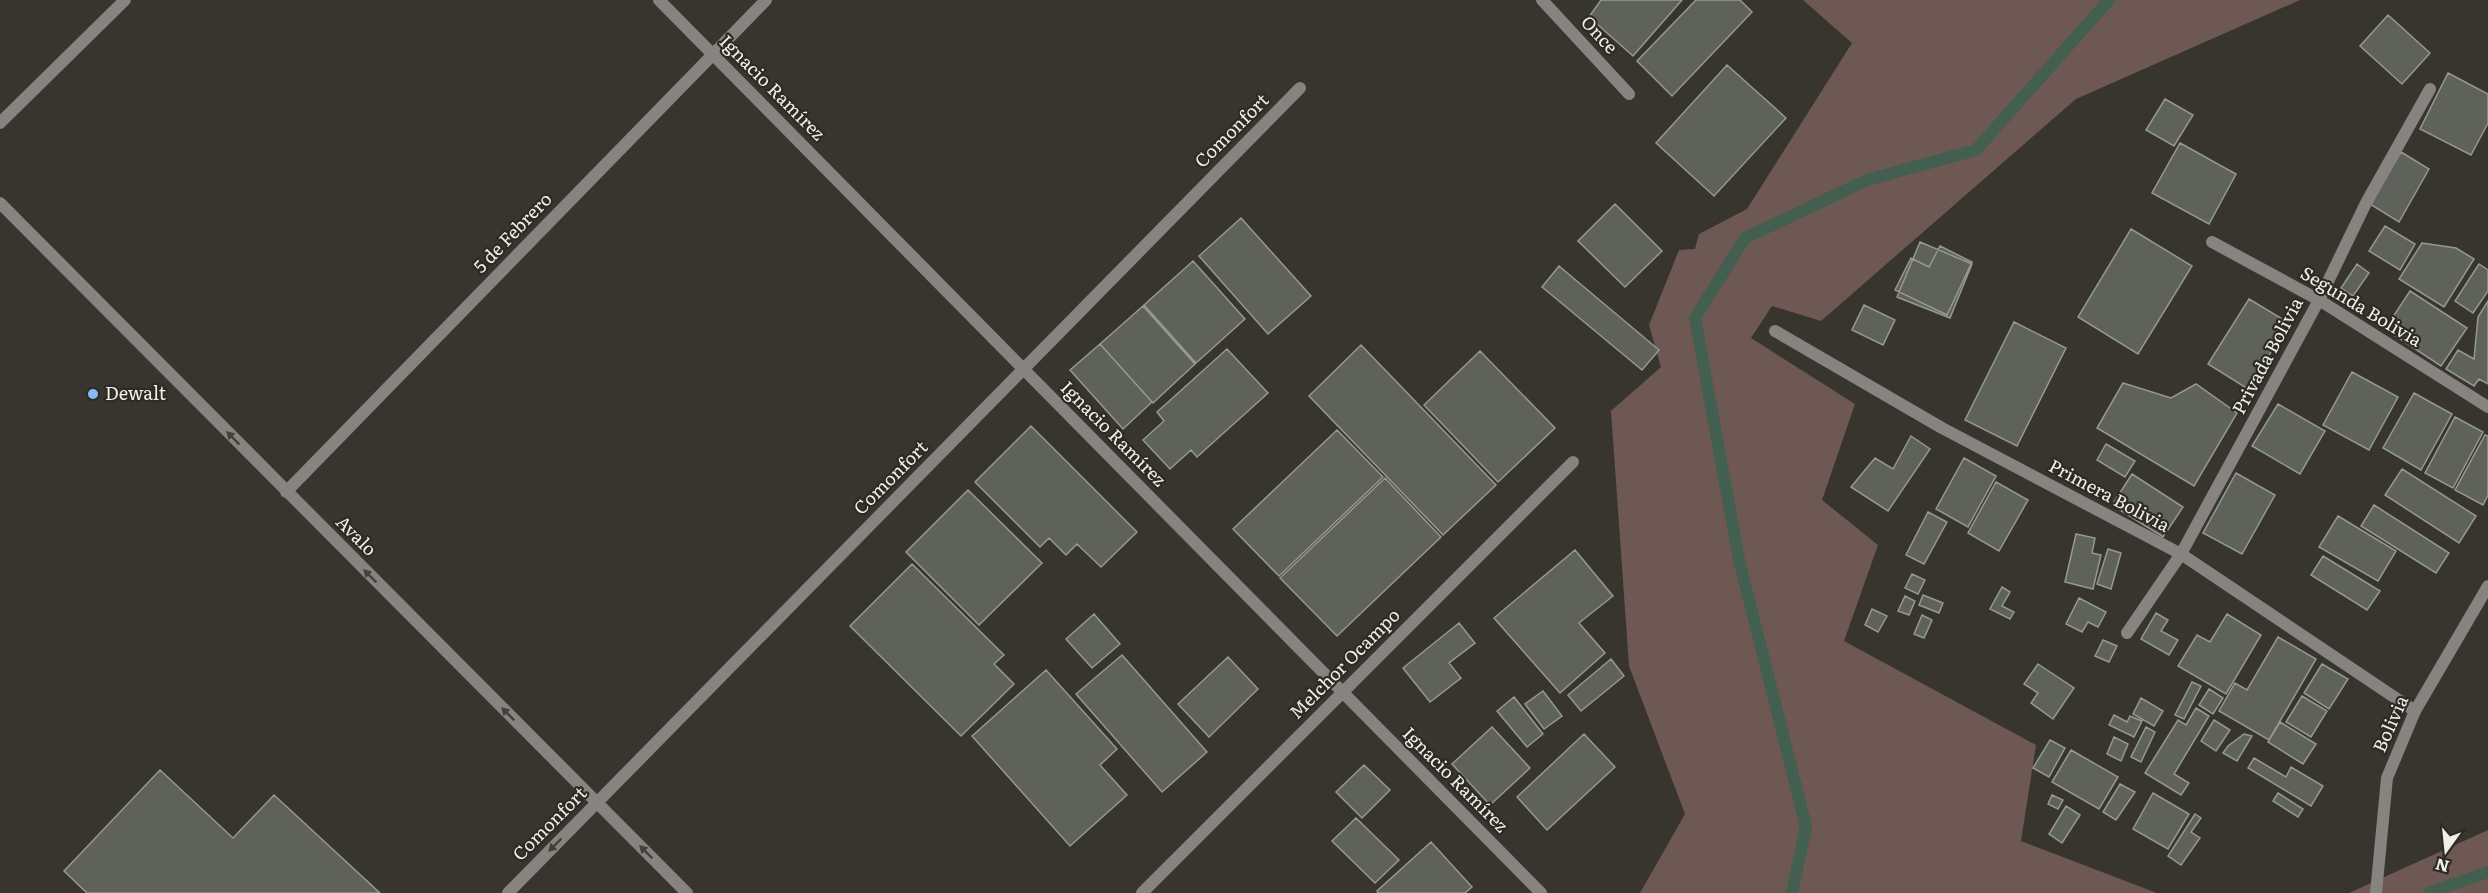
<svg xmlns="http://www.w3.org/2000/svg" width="2488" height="893" viewBox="0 0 2488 893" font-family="Literata,serif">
<rect width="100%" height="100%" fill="#37352d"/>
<path fill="#6e5854" d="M 1803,0 L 2300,0 L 2076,99 L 1821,321 L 1772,306 L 1751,338 L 1855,404 L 1822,500 L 1878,545 L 1844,641 L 2036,745 L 2021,841 L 2157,893 L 1640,893 L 1685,814 L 1629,666 L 1611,411 L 1661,367 L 1649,325 L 1679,250 L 1695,249 L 1699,234 L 1747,209 L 1852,43 Z
M 2488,830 L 2488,893 L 2349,893 Z"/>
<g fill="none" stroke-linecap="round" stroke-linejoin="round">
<path stroke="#425f4f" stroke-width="12" d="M 1792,893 L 1806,827 L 1739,560 L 1695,318 L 1745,238 L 1867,180 L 1976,150 L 2109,0
M 2429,893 L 2488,872"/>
</g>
<path fill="#5e625a" stroke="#959990" stroke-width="1.5" d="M 1601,0 L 1682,0 L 1633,56 L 1589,17 Z
M 1696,0 L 1740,0 L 1752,12 L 1672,96 L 1637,61 Z
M 2388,15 L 2430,53 L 2402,84 L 2360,46 Z
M 1727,65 L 1786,118 L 1714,196 L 1656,143 Z
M 2448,73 L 2488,94 L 2488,123 L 2471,155 L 2420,129 Z
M 2165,99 L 2193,115 L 2174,146 L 2146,130 Z
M 2180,143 L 2236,174 L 2209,224 L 2152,193 Z
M 2401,152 L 2429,169 L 2399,222 L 2370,204 Z
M 1615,204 L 1662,251 L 1625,287 L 1578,241 Z
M 1241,218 L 1311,296 L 1268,334 L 1199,256 Z
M 2385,226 L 2415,244 L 2400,270 L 2369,251 Z
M 2131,229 L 2192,266 L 2138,354 L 2078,317 Z
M 1920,242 L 1972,264 L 1950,318 L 1897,297 Z
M 2422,243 L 2456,248 L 2474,259 L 2444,307 L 2399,279 Z
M 1940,246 L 1972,262 L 1947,315 L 1895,290 L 1911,258 L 1929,267 Z
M 1193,261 L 1245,319 L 1196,363 L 1144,305 Z
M 2357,264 L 2369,273 L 2353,296 L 2341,288 Z
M 2479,264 L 2488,270 L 2488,291 L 2473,313 L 2455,301 Z
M 1559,266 L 1659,350 L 1642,370 L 1542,287 Z
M 2410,291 L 2467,328 L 2441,366 L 2385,329 Z
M 2249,299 L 2289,323 L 2248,389 L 2208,364 Z
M 2488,301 L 2488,384 L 2479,379 L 2474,386 L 2446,369 L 2458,350 L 2474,359 L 2478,317 Z
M 1864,305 L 1895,320 L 1883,345 L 1852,330 Z
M 1143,306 L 1195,364 L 1153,403 L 1100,344 Z
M 2014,322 L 2066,348 L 2017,446 L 1965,420 Z
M 1100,344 L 1152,402 L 1123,429 L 1070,370 Z
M 1361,345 L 1496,485 L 1443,535 L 1309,396 Z
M 1227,349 L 1268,393 L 1197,457 L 1191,450 L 1170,469 L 1143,440 L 1164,421 L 1157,412 Z
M 1480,351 L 1555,428 L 1498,482 L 1424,405 Z
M 2352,372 L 2398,397 L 2369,450 L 2323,425 Z
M 2123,383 L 2171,398 L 2196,384 L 2237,413 L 2194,486 L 2097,428 Z
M 2414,393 L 2452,414 L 2421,470 L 2383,448 Z
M 2278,404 L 2325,431 L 2300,474 L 2252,446 Z
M 2455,417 L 2483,432 L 2453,488 L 2425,473 Z
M 1031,426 L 1137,532 L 1101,567 L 1077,544 L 1066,555 L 1049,538 L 1040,547 L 975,482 Z
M 1337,430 L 1383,477 L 1279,576 L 1233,529 Z
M 2485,435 L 2488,436 L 2488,495 L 2483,505 L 2455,490 Z
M 1911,436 L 1930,449 L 1888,511 L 1851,487 L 1875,458 L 1893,469 Z
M 2106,444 L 2135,461 L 2125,477 L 2097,460 Z
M 1964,458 L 1996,476 L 1968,527 L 1936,509 Z
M 2402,469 L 2476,516 L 2459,543 L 2385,495 Z
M 2236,473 L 2275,495 L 2242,554 L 2203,533 Z
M 2132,474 L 2183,507 L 2163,537 L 2112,505 Z
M 1385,478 L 1441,537 L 1337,636 L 1280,578 Z
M 1996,482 L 2028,500 L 1999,551 L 1968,533 Z
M 968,490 L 1042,563 L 979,625 L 906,552 Z
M 2374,505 L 2449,553 L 2436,573 L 2361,526 Z
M 1928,512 L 1947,522 L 1924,564 L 1906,555 Z
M 2338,516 L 2396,551 L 2378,581 L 2319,547 Z
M 2076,534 L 2095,538 L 2092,553 L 2101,555 L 2093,589 L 2065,582 Z
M 2108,549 L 2121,553 L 2111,589 L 2097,584 Z
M 1575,550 L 1613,596 L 1579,623 L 1605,653 L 1560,693 L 1494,618 Z
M 2323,556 L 2380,591 L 2367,610 L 2311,575 Z
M 912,564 L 1004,655 L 994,664 L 1014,684 L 961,736 L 850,626 Z
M 1912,574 L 1925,580 L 1918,594 L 1905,588 Z
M 2002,587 L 2010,592 L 2002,606 L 2014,612 L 2010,619 L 1990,609 Z
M 1923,595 L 1943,603 L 1939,613 L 1919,605 Z
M 1905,596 L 1915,601 L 1909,615 L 1898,611 Z
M 2079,598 L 2106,612 L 2098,627 L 2088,622 L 2082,632 L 2066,624 Z
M 1872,609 L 1887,616 L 1878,632 L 1865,625 Z
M 2156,613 L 2168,620 L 2161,631 L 2178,640 L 2169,655 L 2141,639 Z
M 1094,614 L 1120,644 L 1092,668 L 1066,639 Z
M 2227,614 L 2261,635 L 2226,694 L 2178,666 L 2197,635 L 2210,642 Z
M 1922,615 L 1932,620 L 1924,638 L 1914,634 Z
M 1459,623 L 1475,643 L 1449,663 L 1461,678 L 1430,702 L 1403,668 Z
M 2278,637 L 2316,659 L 2269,740 L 2219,711 L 2235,683 L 2247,690 Z
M 2103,640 L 2117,646 L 2109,662 L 2095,656 Z
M 1122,655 L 1207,752 L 1162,792 L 1076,694 Z
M 1228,657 L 1258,689 L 1209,737 L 1178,704 Z
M 1611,659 L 1624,676 L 1581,711 L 1568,695 Z
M 2038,664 L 2074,688 L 2053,719 L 2031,703 L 2038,693 L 2024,684 Z
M 2322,664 L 2348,679 L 2329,709 L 2304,693 Z
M 1046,670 L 1117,749 L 1100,765 L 1127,795 L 1070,846 L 972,736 Z
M 2192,682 L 2201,686 L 2184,719 L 2175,715 Z
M 2209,689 L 2223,698 L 2213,714 L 2199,705 Z
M 1543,691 L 1562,716 L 1544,729 L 1525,704 Z
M 2302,696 L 2327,711 L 2311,737 L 2286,722 Z
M 1514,697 L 1543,734 L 1527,747 L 1497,711 Z
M 2141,698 L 2163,711 L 2154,726 L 2133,714 Z
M 2196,708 L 2209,716 L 2174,774 L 2189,783 L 2181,795 L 2145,773 L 2178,720 L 2186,725 Z
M 2114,715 L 2127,722 L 2130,716 L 2142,721 L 2134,737 L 2109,725 Z
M 2214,720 L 2230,730 L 2216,751 L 2201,741 Z
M 2280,722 L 2316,744 L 2303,764 L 2268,742 Z
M 1492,727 L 1530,768 L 1490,805 L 1452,764 Z
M 2146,727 L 2155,732 L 2141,762 L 2131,757 Z
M 1584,734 L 1615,767 L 1547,830 L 1517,797 Z
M 2244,734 L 2252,736 L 2237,761 L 2223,753 L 2228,746 Z
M 2114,737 L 2128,744 L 2121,761 L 2107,754 Z
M 2050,740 L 2065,748 L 2049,777 L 2033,768 Z
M 2071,750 L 2118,777 L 2099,809 L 2052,782 Z
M 2254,758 L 2286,777 L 2291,767 L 2323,786 L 2311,806 L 2248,768 Z
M 1364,765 L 1390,790 L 1362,818 L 1336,792 Z
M 160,770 L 233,838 L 274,795 L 380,893 L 87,893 L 64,871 Z
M 2120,784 L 2135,792 L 2116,820 L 2103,812 Z
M 2153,793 L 2189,814 L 2168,849 L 2133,829 Z
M 2278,793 L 2303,809 L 2298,817 L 2273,801 Z
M 2052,795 L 2063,800 L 2058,809 L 2048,804 Z
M 2066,806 L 2080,815 L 2062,843 L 2049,834 Z
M 2195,814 L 2201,818 L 2191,832 L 2200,838 L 2181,865 L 2168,856 Z
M 1356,818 L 1399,860 L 1375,883 L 1332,841 Z
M 1431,842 L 1472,887 L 1465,893 L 1378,893 L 1377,891 Z"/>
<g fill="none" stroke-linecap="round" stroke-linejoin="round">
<path stroke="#868380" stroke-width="12" d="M 2212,242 L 2319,300 L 2488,407
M 1775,331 L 1942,428 L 2181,554 L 2415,711
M 2127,633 L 2181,554 L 2319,300 L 2366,203 L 2430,89"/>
<path stroke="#868380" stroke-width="12" d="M 659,0 L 1541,893
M 1542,0 L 1629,94
M 0,123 L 125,0
M 0,203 L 687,893
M 286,492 L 766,0
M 508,893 L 1300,88
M 1142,893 L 1573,462
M 2376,893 L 2387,778 L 2415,711 L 2488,586"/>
</g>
<defs><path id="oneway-solid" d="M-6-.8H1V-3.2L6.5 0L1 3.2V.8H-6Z" transform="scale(1.5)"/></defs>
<g fill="#43413a">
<use href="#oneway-solid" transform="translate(233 438) rotate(-135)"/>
<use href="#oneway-solid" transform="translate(370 576) rotate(-135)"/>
<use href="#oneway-solid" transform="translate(508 714) rotate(-135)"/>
<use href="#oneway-solid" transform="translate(555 845) rotate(135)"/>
<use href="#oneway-solid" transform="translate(646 852) rotate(-135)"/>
</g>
<circle fill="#86bbfb" stroke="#2d2b23" stroke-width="2" cx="93" cy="394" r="6"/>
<g text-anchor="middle" stroke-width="4.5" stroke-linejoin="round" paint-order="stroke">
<g font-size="18" fill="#f1efea" stroke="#2d2b23">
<text transform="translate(1599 35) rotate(47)" y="6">Once</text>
<text transform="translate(772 88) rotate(45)" y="6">Ignacio Ramírez</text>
<text transform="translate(1232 131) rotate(-45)" y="6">Comonfort</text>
<text transform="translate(513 233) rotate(-46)" y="6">5 de Febrero</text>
<text transform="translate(2361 307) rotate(31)" y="6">Segunda Bolivia</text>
<text transform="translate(2268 356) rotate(-62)" y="6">Privada Bolivia</text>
<text transform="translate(1113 434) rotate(45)" y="6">Ignacio Ramírez</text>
<text transform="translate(891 478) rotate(-45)" y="6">Comonfort</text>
<text transform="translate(2109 496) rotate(28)" y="6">Primera Bolivia</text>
<text transform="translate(356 536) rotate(45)" y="6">Avalo</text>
<text transform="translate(1345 664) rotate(-45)" y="6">Melchor Ocampo</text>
<text transform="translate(2391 724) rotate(-66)" y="6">Bolivia</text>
<text transform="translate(1455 780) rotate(45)" y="6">Ignacio Ramírez</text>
<text transform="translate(550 824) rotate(-45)" y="6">Comonfort</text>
</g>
<g font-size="18" fill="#f1efea" stroke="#2d2b23" text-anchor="start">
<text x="105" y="400">Dewalt</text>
</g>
</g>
<g transform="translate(2446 851) rotate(195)" stroke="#2d2b23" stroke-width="4.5" paint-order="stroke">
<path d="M0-4.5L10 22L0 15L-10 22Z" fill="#f1efea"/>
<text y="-9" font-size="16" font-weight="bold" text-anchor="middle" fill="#f1efea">N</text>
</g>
</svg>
